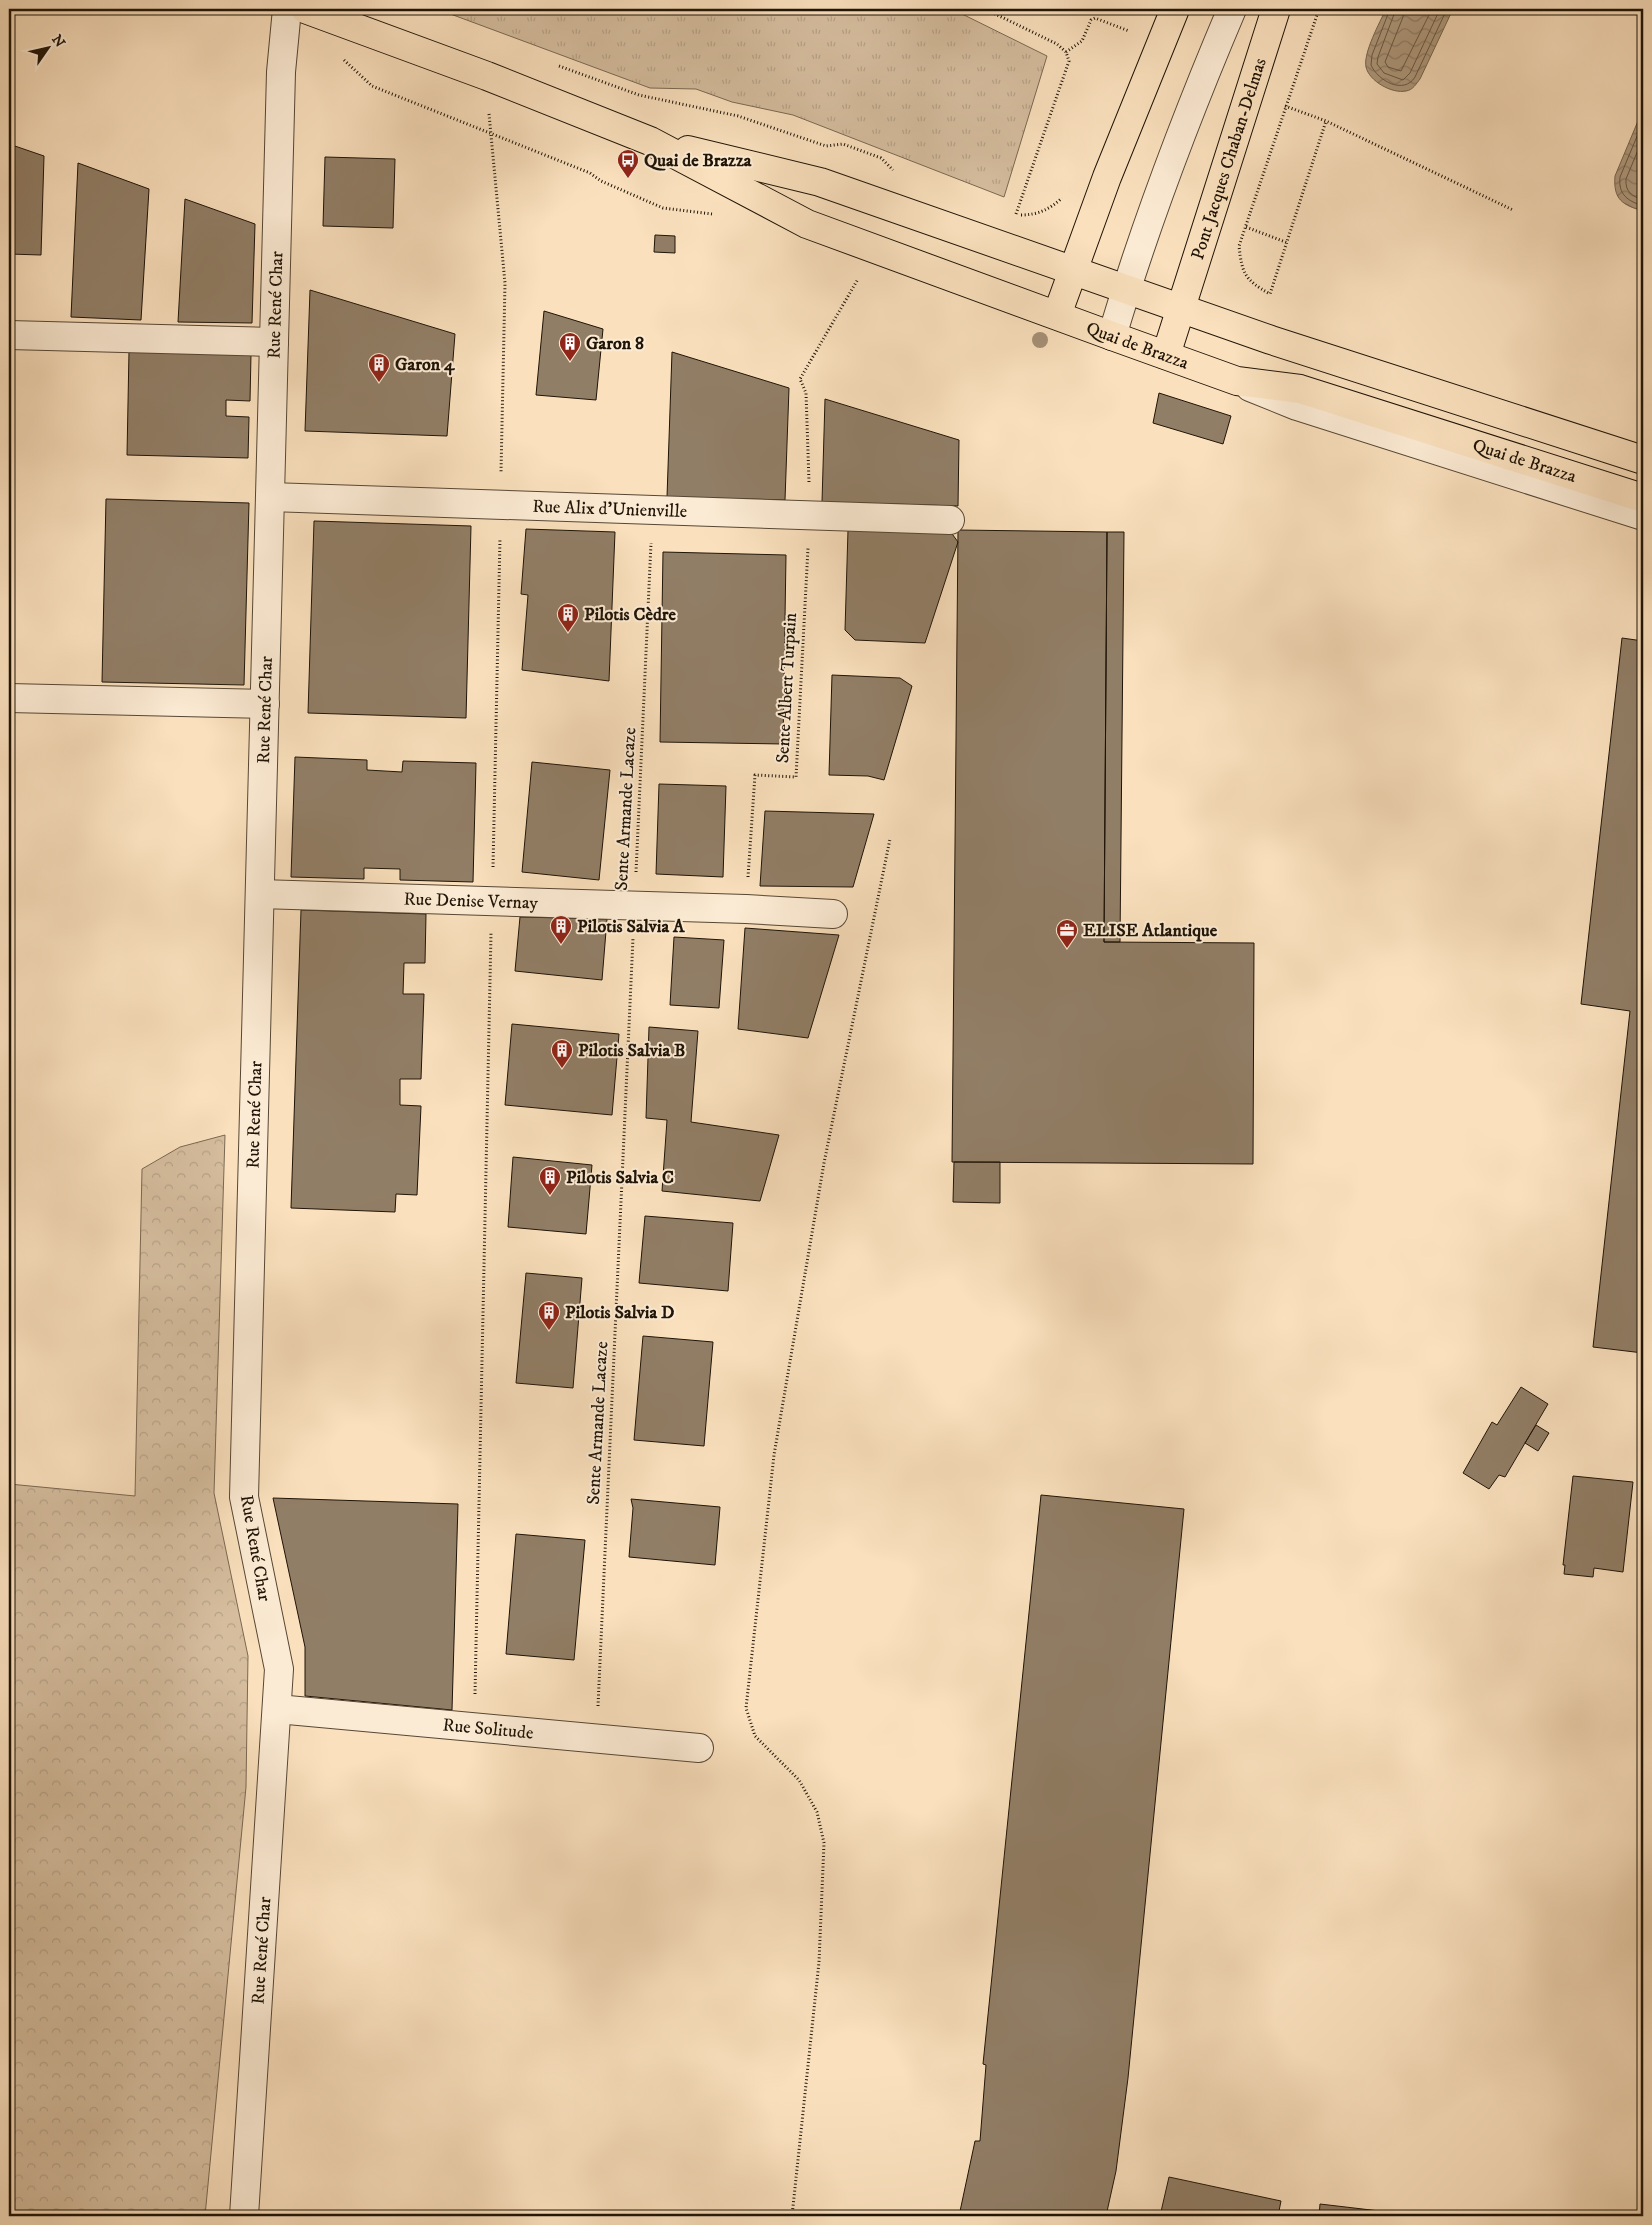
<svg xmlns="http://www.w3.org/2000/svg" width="1652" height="2225" viewBox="0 0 1652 2225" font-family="'IM FELL DW Pica',serif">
<defs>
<pattern id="grass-tufts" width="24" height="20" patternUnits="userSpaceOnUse" patternTransform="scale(1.25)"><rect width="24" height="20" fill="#d5bd9e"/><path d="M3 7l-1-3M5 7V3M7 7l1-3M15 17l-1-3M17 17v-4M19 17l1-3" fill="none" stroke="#b6a287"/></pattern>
<pattern id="forest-crowns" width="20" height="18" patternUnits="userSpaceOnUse" patternTransform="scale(1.25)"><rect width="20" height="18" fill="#d5bd9e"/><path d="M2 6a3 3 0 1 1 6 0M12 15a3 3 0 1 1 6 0" fill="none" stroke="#b6a287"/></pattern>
<pattern id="water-waves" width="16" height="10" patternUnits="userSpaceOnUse" patternTransform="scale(1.25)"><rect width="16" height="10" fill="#b09b7f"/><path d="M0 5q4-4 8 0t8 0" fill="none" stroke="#8f7d66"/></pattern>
</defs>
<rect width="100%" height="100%" fill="#fae0bd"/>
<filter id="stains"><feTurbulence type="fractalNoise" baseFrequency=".004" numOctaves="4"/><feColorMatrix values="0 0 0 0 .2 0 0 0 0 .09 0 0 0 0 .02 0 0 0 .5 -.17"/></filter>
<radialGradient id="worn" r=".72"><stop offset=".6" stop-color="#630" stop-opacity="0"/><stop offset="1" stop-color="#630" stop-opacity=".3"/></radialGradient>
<path fill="url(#grass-tufts)" stroke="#7a6852" d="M 437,9 L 952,9 L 1047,56 L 1004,197 L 793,115 L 732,102 L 696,89 L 650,88 Z"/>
<path fill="url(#forest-crowns)" stroke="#7a6852" d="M 225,1135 L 214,1493 L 248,1656 L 246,1787 L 205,2216 L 9,2216 L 9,1484 L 135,1496 L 142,1169 L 180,1147 Z"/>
<path fill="url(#water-waves)" stroke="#76654f" d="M 1386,9 L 1453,9 L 1420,79 C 1416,84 1413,90 1406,91 C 1392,94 1369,81 1366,67 C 1363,53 1380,22 1386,9 Z
M 1643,109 L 1643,211 C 1623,205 1613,200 1615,176 Z"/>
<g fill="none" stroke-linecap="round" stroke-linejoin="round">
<path stroke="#685843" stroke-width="1" d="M 1390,9 L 1372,55 L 1371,65 C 1378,81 1404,95 1415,77 L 1447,9
M 1396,9 L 1378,57 L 1377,64 L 1384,73 L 1403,80 L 1410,73 L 1440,9
M 1404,9 L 1403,17 L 1385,62 L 1388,67 L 1401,71 L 1432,9
M 1643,122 L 1620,177 C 1618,195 1628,201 1643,206
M 1643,138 L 1626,179 C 1625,192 1632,196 1643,200"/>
</g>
<path fill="#917e66" stroke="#1f1407" d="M 9,144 L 44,156 L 41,255 L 9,254 Z
M 325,157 L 395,159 L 393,228 L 323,226 Z
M 78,163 L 149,189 L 141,320 L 71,317 Z
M 185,199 L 255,224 L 252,323 L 178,322 Z
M 655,235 L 675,236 L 675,253 L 654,252 Z
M 310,290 L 455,334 L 447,436 L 305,431 Z
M 544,311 L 603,329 L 596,400 L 536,395 Z
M 129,351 L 251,354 L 250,401 L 226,400 L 226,416 L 249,417 L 248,458 L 127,455 Z
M 672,352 L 789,388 L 785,500 L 667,497 Z
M 1159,393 L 1231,416 L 1223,444 L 1153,423 Z
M 825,399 L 959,440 L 958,506 L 822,502 Z
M 106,499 L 249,503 L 244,685 L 102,682 Z
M 314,521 L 471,526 L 466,718 L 308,713 Z
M 526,529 L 615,532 L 609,681 L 522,670 L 528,595 L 521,594 Z
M 848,530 L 950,531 L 958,542 L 925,643 L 855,640 L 845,630 Z
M 958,530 L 1107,532 L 1104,942 L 1254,943 L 1253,1164 L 952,1162 Z
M 1107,532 L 1124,532 L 1120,942 L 1104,942 Z
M 663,552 L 786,555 L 783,744 L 660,742 Z
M 1622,638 L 1643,641 L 1643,1353 L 1593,1347 L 1630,1011 L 1581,1004 Z
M 832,675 L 900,678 L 912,686 L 884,780 L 868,776 L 829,775 Z
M 295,757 L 367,760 L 367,770 L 402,772 L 403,761 L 476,763 L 473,882 L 400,880 L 400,869 L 364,868 L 364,879 L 291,877 Z
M 532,762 L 610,770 L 599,880 L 522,872 Z
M 659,784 L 726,786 L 723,877 L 656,874 Z
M 765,811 L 874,814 L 853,887 L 760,886 Z
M 301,910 L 426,914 L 425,963 L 404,963 L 403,994 L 424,994 L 421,1079 L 400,1079 L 400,1105 L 421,1106 L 417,1195 L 396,1194 L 395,1212 L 291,1208 Z
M 520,917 L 607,919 L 602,980 L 515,971 Z
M 745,928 L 839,935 L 808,1038 L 738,1029 Z
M 674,937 L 724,940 L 719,1008 L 670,1005 Z
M 512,1024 L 619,1034 L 612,1115 L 505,1105 Z
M 649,1027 L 698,1031 L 691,1122 L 779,1135 L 760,1201 L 662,1191 L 667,1120 L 646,1118 Z
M 513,1157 L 592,1165 L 586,1234 L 508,1227 Z
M 954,1162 L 1000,1162 L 1000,1203 L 953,1202 Z
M 645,1216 L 733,1223 L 728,1291 L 639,1283 Z
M 526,1273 L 582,1278 L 573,1388 L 516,1383 Z
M 643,1336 L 713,1342 L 704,1446 L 634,1440 Z
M 1521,1387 L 1548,1404 L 1505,1477 L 1499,1475 L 1489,1489 L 1463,1473 L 1492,1422 L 1497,1425 Z
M 1536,1425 L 1549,1433 L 1538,1451 L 1525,1443 Z
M 1573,1476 L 1633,1482 L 1623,1572 L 1594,1568 L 1593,1577 L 1564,1574 L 1565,1565 L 1563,1565 Z
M 1041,1495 L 1184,1509 L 1128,2078 L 1116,2171 L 1106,2216 L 959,2216 L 975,2141 L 980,2141 L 986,2065 L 983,2064 Z
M 273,1498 L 458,1504 L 452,1710 L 305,1696 L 305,1647 Z
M 631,1499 L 720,1507 L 715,1565 L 629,1557 L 633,1508 Z
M 516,1534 L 585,1540 L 574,1660 L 506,1654 Z
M 1169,2177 L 1281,2201 L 1278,2216 L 1160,2216 Z
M 1320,2204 L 1422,2216 L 1319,2216 Z"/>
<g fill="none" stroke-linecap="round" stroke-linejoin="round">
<g stroke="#564734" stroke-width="30">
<g id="minor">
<path d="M 9,335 L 274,342"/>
<path d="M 1112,336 C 1145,225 1187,115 1232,9"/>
<path d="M 1250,387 L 1297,406 L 1643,516"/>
<path id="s1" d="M 270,497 L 950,520"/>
<path d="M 9,698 L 265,704"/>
<path id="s2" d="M 260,894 L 746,909 L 833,914"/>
<path id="s3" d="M 277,1709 L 699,1748"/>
<path id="s4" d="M 244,2216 L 279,1669 L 244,1497 L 281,72 L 287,9"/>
</g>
</g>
<g stroke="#1f1407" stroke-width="30">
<g id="major">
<path id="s5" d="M 305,9 L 487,76 L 650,141 L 807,224 L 1112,336 L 1237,381 L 1300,389 L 1643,498"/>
<path d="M 688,150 L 820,182 L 1271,340 L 1643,460"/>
<path d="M 1057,315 L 1107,177 L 1175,9"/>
<path id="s6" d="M 1166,355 L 1276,9"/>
</g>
</g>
<path stroke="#1f1407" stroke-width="3" stroke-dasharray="1 2.5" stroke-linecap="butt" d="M 985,9 L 1057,44 L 1066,52 L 1069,61 L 1016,214
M 1319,9 L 1239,246 C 1242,274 1245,280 1270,294 L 1326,121
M 1066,52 L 1082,41 L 1091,20 L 1095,18 L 1129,31
M 344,60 L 372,86 L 590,173 L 601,181 L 663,208 L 712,214
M 559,66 L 639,95 L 738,116 L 826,146 L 843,144 L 881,158 L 893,170
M 1285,106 L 1326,121 L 1513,210
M 489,114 L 505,283 L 501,472
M 1021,215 C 1038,215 1050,209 1062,198
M 1246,227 L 1288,243
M 809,482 L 806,393 L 800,379 L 858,279
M 493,867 L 500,538
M 636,872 L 651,543
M 748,877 L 755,775 L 796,777 L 808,548
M 475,1694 L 491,933
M 598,1706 L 633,938
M 792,2216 L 819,1962 L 824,1843 L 817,1812 L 799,1780 L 755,1736 L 746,1708 L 774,1455 L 824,1163 L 890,839"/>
<use href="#minor" stroke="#fcebd4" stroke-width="28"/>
<use href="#major" stroke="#fae0bd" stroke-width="28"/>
</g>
<circle fill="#a59076" cx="1040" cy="340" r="8"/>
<defs>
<g id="bus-pin" transform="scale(1.125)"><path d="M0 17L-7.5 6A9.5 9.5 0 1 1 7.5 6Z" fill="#8f2418" stroke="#fcebd4"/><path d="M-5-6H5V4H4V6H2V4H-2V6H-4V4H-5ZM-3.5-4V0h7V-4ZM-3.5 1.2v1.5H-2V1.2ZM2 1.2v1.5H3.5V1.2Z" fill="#fff"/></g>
<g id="building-pin" transform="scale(1.125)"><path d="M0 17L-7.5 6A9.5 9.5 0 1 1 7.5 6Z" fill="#8f2418" stroke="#fcebd4"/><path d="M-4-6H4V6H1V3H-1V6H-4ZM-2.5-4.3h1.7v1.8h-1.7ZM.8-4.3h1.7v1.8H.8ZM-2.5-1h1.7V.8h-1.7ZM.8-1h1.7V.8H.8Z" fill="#fff"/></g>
<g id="office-pin" transform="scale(1.125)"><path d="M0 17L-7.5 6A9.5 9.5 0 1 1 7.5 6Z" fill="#8f2418" stroke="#fcebd4"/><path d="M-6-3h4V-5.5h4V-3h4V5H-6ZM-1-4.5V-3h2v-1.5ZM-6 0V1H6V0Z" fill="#fff"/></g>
</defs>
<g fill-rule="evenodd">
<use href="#bus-pin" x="628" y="160"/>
<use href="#building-pin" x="570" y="343"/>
<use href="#building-pin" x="379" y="364"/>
<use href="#building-pin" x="568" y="614"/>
<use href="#building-pin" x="561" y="926"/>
<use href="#office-pin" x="1067" y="930"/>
<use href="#building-pin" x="562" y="1050"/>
<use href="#building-pin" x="550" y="1177"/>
<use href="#building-pin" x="549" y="1312"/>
</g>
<g text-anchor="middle" stroke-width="4" stroke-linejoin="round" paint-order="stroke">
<g font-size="18" fill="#1f1407" stroke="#fcebd4">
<text dy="6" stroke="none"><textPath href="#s6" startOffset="206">Pont Jacques Chaban-Delmas</textPath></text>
<text dy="6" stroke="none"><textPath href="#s4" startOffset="1916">Rue René Char</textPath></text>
<text dy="6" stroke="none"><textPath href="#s5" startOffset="899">Quai de Brazza</textPath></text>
<text dy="6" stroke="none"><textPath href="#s5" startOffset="1304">Quai de Brazza</textPath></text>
<text dy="6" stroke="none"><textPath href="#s1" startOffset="340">Rue Alix d'Unienville</textPath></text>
<text transform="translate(786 688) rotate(-87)" y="6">Sente Albert Turpain</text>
<text dy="6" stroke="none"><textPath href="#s4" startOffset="1511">Rue René Char</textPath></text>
<text transform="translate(625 809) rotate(-87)" y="6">Sente Armande Lacaze</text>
<text dy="6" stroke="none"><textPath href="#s2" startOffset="211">Rue Denise Vernay</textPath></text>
<text dy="6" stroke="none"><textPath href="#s4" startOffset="1106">Rue René Char</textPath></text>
<text transform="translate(597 1423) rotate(-87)" y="6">Sente Armande Lacaze</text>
<text transform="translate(256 1548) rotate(80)" y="6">Rue René Char</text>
<text dy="6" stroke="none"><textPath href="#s3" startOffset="212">Rue Solitude</textPath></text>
<text dy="6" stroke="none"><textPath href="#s4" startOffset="266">Rue René Char</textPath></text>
</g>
<g font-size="18" font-weight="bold" fill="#1f1407" stroke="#fcebd4" text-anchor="start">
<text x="644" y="166">Quai de Brazza</text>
<text x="586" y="349">Garon 8</text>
<text x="395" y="370">Garon 4</text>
<text x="584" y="620">Pilotis Cèdre</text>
<text x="577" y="932">Pilotis Salvia A</text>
<text x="1083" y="936">ELISE Atlantique</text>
<text x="578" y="1056">Pilotis Salvia B</text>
<text x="566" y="1183">Pilotis Salvia C</text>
<text x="565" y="1318">Pilotis Salvia D</text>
</g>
</g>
<rect width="1652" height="2225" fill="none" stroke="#fae0bd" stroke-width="30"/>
<rect x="10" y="10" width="1632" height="2205" fill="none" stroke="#1f1407" stroke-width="2.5"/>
<rect x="15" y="15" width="1622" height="2195" fill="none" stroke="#1f1407"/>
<g transform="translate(48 48) rotate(56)" stroke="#fcebd4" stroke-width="4" paint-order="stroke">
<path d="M0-4L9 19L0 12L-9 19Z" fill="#1f1407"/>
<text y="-8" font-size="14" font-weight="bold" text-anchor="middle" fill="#1f1407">N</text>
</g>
<rect width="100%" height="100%" filter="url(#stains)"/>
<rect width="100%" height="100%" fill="url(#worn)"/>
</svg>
